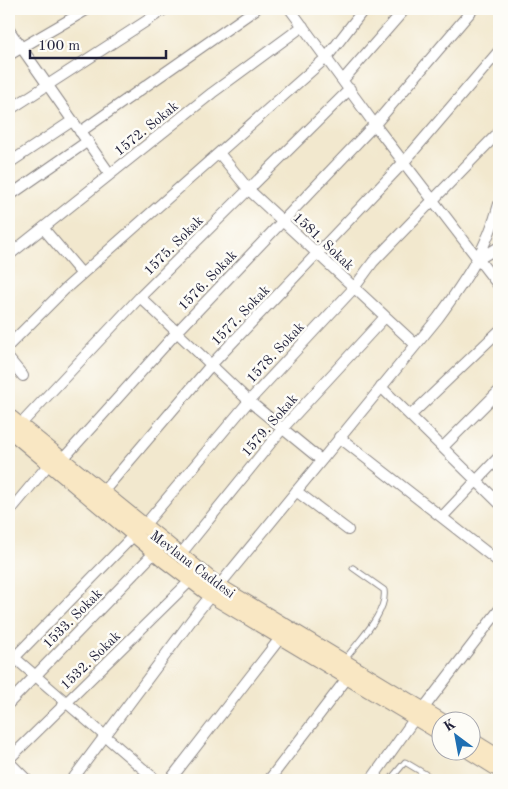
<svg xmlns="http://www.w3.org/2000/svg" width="508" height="789" viewBox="0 0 508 789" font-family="'Old Standard TT',serif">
<rect width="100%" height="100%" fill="#fdfcf7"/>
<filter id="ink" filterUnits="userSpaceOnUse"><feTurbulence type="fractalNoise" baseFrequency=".02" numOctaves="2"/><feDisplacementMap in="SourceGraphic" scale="10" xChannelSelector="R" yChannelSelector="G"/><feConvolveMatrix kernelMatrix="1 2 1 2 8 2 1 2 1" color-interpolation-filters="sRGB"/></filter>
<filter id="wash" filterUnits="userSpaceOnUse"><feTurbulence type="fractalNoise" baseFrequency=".0096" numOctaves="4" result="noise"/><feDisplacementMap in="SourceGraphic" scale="20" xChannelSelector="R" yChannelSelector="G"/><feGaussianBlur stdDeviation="1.12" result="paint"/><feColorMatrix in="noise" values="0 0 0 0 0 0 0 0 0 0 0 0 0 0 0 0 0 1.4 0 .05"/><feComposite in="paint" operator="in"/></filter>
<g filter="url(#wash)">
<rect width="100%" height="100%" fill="#f2e8ce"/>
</g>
<g filter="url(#ink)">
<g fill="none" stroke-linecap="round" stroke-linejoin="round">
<g stroke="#8a8584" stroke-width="7">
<path id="lane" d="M 344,661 C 357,642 388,613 384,590 L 353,568
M 390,780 L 405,762 L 435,780"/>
</g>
<g stroke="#8a8584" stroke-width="12">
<path id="street" d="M 290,9 L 378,129 L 499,286
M 9,30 L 110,174
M 9,55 L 88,9
M 343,80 L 405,9
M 9,110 L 165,9
M 80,132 L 256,9
M 219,153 L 249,190 L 416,345
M 9,163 L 72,121
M 9,196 L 88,141
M 43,228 L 82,274
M 9,255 L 212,93 L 303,26
M 477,260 L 499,247
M 140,297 L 249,401 L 321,460
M 9,345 L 65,289 L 327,57 L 364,9
M 9,359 L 23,376
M 381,387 L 499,503
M 411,415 L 499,331
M 20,425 L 140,297 L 350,89
M 339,437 L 499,562
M 443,447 L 499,391
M 62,460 L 177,332 L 376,123 L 473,9
M 296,491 L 348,530
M 102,493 L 211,365 L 404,162 L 499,51
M 9,512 L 49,464
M 442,517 L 499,457
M 143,527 L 249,401 L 354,288 L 373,262 L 499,132
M 180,555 L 282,429 L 385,317
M 9,653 L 156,780
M 9,663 L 134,535
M 9,703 L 155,552
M 423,709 L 499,610
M 9,759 L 191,580
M 9,762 L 27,780
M 72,780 L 199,610 L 438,318 C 465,281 487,249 499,204
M 170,780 L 281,637
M 269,780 L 348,677
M 371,780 L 415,718"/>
</g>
<g stroke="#8a8584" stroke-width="16">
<path id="secondary" d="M 9,416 L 218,585 L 444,722
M 9,430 L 165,561 L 210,595 L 440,733
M 470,739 L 499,757
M 470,752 L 499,770"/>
</g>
<use href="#lane" stroke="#fff" stroke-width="5"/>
<use href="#street" stroke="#fff" stroke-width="10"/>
<use href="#secondary" stroke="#f9e7c3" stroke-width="14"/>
</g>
</g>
<g text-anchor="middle" stroke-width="5" stroke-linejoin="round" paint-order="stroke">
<g font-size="14" fill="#22223b" stroke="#fdfcf7">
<text transform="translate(146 128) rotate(-39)" y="5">1572. Sokak</text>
<text transform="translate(324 241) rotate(43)" y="5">1581. Sokak</text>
<text transform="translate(173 245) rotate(-45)" y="5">1575. Sokak</text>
<text transform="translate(207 280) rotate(-46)" y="5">1576. Sokak</text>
<text transform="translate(240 315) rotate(-46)" y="5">1577. Sokak</text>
<text transform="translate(275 352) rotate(-47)" y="5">1578. Sokak</text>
<text transform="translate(269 425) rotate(-49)" y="5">1579. Sokak</text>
<text transform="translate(193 564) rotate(37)" y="5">Mevlana Caddesi</text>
<text transform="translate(72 618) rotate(-45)" y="5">1533. Sokak</text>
<text transform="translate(90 660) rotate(-44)" y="5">1532. Sokak</text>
</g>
</g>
<rect width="508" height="789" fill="none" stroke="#fdfcf7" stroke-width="30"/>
<g transform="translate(456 736) rotate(328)"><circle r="24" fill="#fdfcf7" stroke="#a5a5ac"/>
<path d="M0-4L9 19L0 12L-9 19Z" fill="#1f6fb2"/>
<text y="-8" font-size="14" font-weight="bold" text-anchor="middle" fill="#22223b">K</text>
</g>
<path d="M30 50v8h136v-8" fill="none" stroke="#22223b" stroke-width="2.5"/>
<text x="38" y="50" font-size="15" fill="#22223b" stroke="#fdfcf7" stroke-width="4" paint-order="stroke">100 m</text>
</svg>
